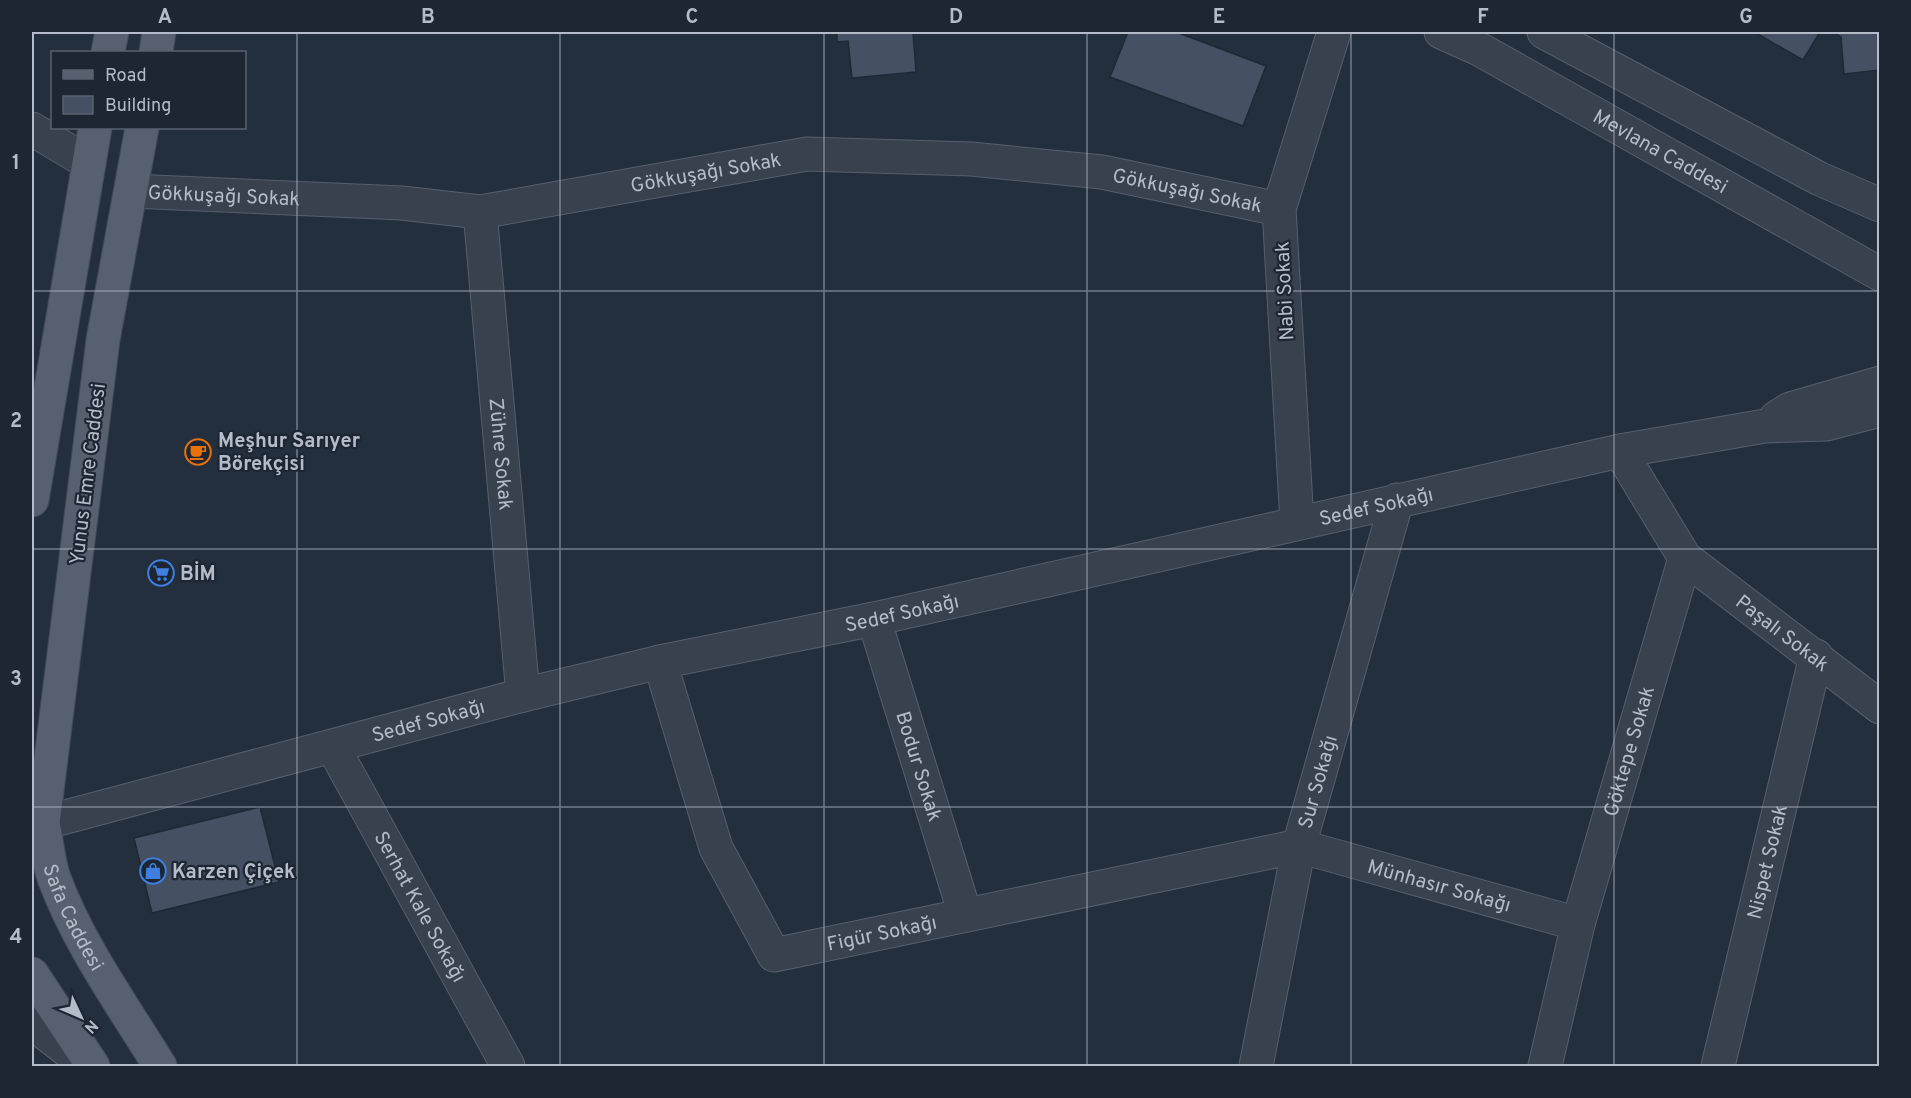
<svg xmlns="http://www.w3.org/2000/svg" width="1911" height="1098" viewBox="0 0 1911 1098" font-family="Overpass,sans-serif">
<rect width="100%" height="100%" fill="#242f3e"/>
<path fill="#455162" stroke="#1f2835" stroke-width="1.5" d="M 837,32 L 913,33 L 916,72 L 852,78 L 848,41 L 837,42 Z
M 1128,32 L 1176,32 L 1266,66 L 1243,126 L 1110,77 Z
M 1754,32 L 1820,32 L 1803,60 Z
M 1833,32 L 1880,32 L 1880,70 L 1844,74 L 1841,37 Z
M 260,807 L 279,882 L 152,913 L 134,838 Z"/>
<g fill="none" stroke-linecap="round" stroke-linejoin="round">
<g stroke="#565f6c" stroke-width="35">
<g id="minor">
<path id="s1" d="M 1441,32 L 1479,49 L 1880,274"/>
<path d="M 1544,32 L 1820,179 L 1880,205"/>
<path d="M 32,129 L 89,163"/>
<path id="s2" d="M 131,191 L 402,203 L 480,212 L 807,154 L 971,159 L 1102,172 L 1279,209"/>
<path id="s3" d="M 480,212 L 523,695"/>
<path d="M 1776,418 L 1790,409 L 1880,383"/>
<path d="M 1297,523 L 1279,209 L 1334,32"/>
<path id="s4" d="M 1685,558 L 1880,707"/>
<path id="s5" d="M 874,619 L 965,914"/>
<path id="s6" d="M 660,662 L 716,848 L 774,955 L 1299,846 L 1578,924"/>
<path id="s7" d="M 333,747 L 508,1066"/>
<path id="s8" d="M 32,826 L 523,695 L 660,662 L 874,619 L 1620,451 L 1765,426 L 1826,424 L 1880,410"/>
<path d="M 32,1023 L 88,1066"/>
<path id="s9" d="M 1256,1066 L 1299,846 L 1397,500"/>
<path id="s10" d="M 1545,1066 L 1578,924 L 1685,558 L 1620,451"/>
<path id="s11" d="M 1718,1066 L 1816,656"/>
</g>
</g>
<g stroke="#414a57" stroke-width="35">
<g id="major">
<path d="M 108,52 L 112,32"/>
<path d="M 156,52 L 159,32"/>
<path id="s12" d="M 142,128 L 103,340 L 43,823 C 47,841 48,861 54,878 C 79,945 123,1006 160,1066"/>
<path d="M 32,500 L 95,128"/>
<path d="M 32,974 L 93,1066"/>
</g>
</g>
<use href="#minor" stroke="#38414e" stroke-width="33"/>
<use href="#major" stroke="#56606e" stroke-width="33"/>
</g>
<path fill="none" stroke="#b4bcc9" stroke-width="1.5" stroke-opacity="0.55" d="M 297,32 L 297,1066M 560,32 L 560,1066M 824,32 L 824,1066M 1087,32 L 1087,1066M 1351,32 L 1351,1066M 1614,32 L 1614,1066M 32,291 L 1880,291M 32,549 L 1880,549M 32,807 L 1880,807"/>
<defs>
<g id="cafe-ring" transform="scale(1.35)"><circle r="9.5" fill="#1d2633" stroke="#e8710a" stroke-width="1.5"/><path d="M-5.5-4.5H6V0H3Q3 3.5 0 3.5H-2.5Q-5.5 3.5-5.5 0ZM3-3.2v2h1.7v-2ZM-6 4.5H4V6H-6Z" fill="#e8710a"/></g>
<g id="supermarket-ring" transform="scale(1.35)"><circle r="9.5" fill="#1d2633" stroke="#3f7fe0" stroke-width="1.5"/><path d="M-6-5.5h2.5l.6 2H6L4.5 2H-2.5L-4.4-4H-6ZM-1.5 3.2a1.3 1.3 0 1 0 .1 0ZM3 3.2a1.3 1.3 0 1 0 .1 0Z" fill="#3f7fe0"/></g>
<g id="shop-ring" transform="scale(1.35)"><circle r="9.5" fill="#1d2633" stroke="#3f7fe0" stroke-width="1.5"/><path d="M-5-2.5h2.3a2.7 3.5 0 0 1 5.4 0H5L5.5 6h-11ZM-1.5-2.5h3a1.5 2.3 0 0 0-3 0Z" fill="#3f7fe0"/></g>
</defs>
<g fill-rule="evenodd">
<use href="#cafe-ring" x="198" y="452"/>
<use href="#supermarket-ring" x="161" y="573"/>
<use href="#shop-ring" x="153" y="871"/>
</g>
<g text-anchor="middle" stroke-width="4.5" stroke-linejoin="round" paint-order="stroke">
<g font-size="20" fill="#b4bcc9" stroke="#1d2633">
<text dy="7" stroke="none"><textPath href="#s1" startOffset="250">Mevlana Caddesi</textPath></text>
<text dy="7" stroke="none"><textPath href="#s2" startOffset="579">Gökkuşağı Sokak</textPath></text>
<text dy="7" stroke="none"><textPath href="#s2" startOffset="1065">Gökkuşağı Sokak</textPath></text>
<text dy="7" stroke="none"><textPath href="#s2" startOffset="93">Gökkuşağı Sokak</textPath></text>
<text transform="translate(1284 291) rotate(-93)" y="7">Nabi Sokak</text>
<text dy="7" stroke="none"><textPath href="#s3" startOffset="243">Zühre Sokak</textPath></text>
<text transform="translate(87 474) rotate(-83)" y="7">Yunus Emre Caddesi</text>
<text dy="7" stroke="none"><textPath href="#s8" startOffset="1382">Sedef Sokağı</textPath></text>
<text dy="7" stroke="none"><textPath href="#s8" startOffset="896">Sedef Sokağı</textPath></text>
<text dy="7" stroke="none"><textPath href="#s4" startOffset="123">Paşalı Sokak</textPath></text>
<text dy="7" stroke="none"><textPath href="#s8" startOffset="410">Sedef Sokağı</textPath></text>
<text dy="7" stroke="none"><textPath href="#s10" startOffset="326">Göktepe Sokak</textPath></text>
<text dy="7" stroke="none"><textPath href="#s5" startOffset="154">Bodur Sokak</textPath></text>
<text dy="7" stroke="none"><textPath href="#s9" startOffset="291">Sur Sokağı</textPath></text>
<text dy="7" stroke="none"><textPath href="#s11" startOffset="210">Nispet Sokak</textPath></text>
<text dy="7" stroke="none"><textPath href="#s6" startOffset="998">Münhasır Sokağı</textPath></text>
<text dy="7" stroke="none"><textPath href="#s7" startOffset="182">Serhat Kale Sokağı</textPath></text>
<text dy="7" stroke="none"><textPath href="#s12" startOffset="802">Safa Caddesi</textPath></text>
<text dy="7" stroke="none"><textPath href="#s6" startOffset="426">Figür Sokağı</textPath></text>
</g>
<g font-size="20" font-weight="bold" fill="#b4bcc9" stroke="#1d2633" text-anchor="start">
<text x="218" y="447">Meşhur Sarıyer<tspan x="218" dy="23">Börekçisi</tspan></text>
<text x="180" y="580">BİM</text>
<text x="172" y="878">Karzen Çiçek</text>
</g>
</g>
<rect width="1911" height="1098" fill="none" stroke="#1d2633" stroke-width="66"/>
<rect x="51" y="51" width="195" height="78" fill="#1d2633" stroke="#59626f" stroke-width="1.5"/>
<rect x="63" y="70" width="30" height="9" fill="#56606e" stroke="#59626f" stroke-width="1.5"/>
<text x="105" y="81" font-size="18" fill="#b4bcc9">Road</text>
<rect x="63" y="96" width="30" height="18" fill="#455162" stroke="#59626f" stroke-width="1.5"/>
<text x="105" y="111" font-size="18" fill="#b4bcc9">Building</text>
<g transform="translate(81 1017) rotate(134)" stroke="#1d2633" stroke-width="4.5" paint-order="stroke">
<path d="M0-4.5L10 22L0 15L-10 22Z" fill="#b4bcc9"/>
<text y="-9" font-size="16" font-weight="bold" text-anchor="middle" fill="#b4bcc9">N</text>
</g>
<rect x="33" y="33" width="1845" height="1032" fill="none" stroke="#b4bcc9" stroke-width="2"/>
<g font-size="20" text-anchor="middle" font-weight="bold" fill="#b4bcc9">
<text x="165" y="23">A</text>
<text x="428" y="23">B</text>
<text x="692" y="23">C</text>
<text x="956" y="23">D</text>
<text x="1219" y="23">E</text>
<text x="1483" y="23">F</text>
<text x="1746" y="23">G</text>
<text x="16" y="169">1</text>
<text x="16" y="427">2</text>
<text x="16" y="685">3</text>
<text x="16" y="943">4</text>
</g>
</svg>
